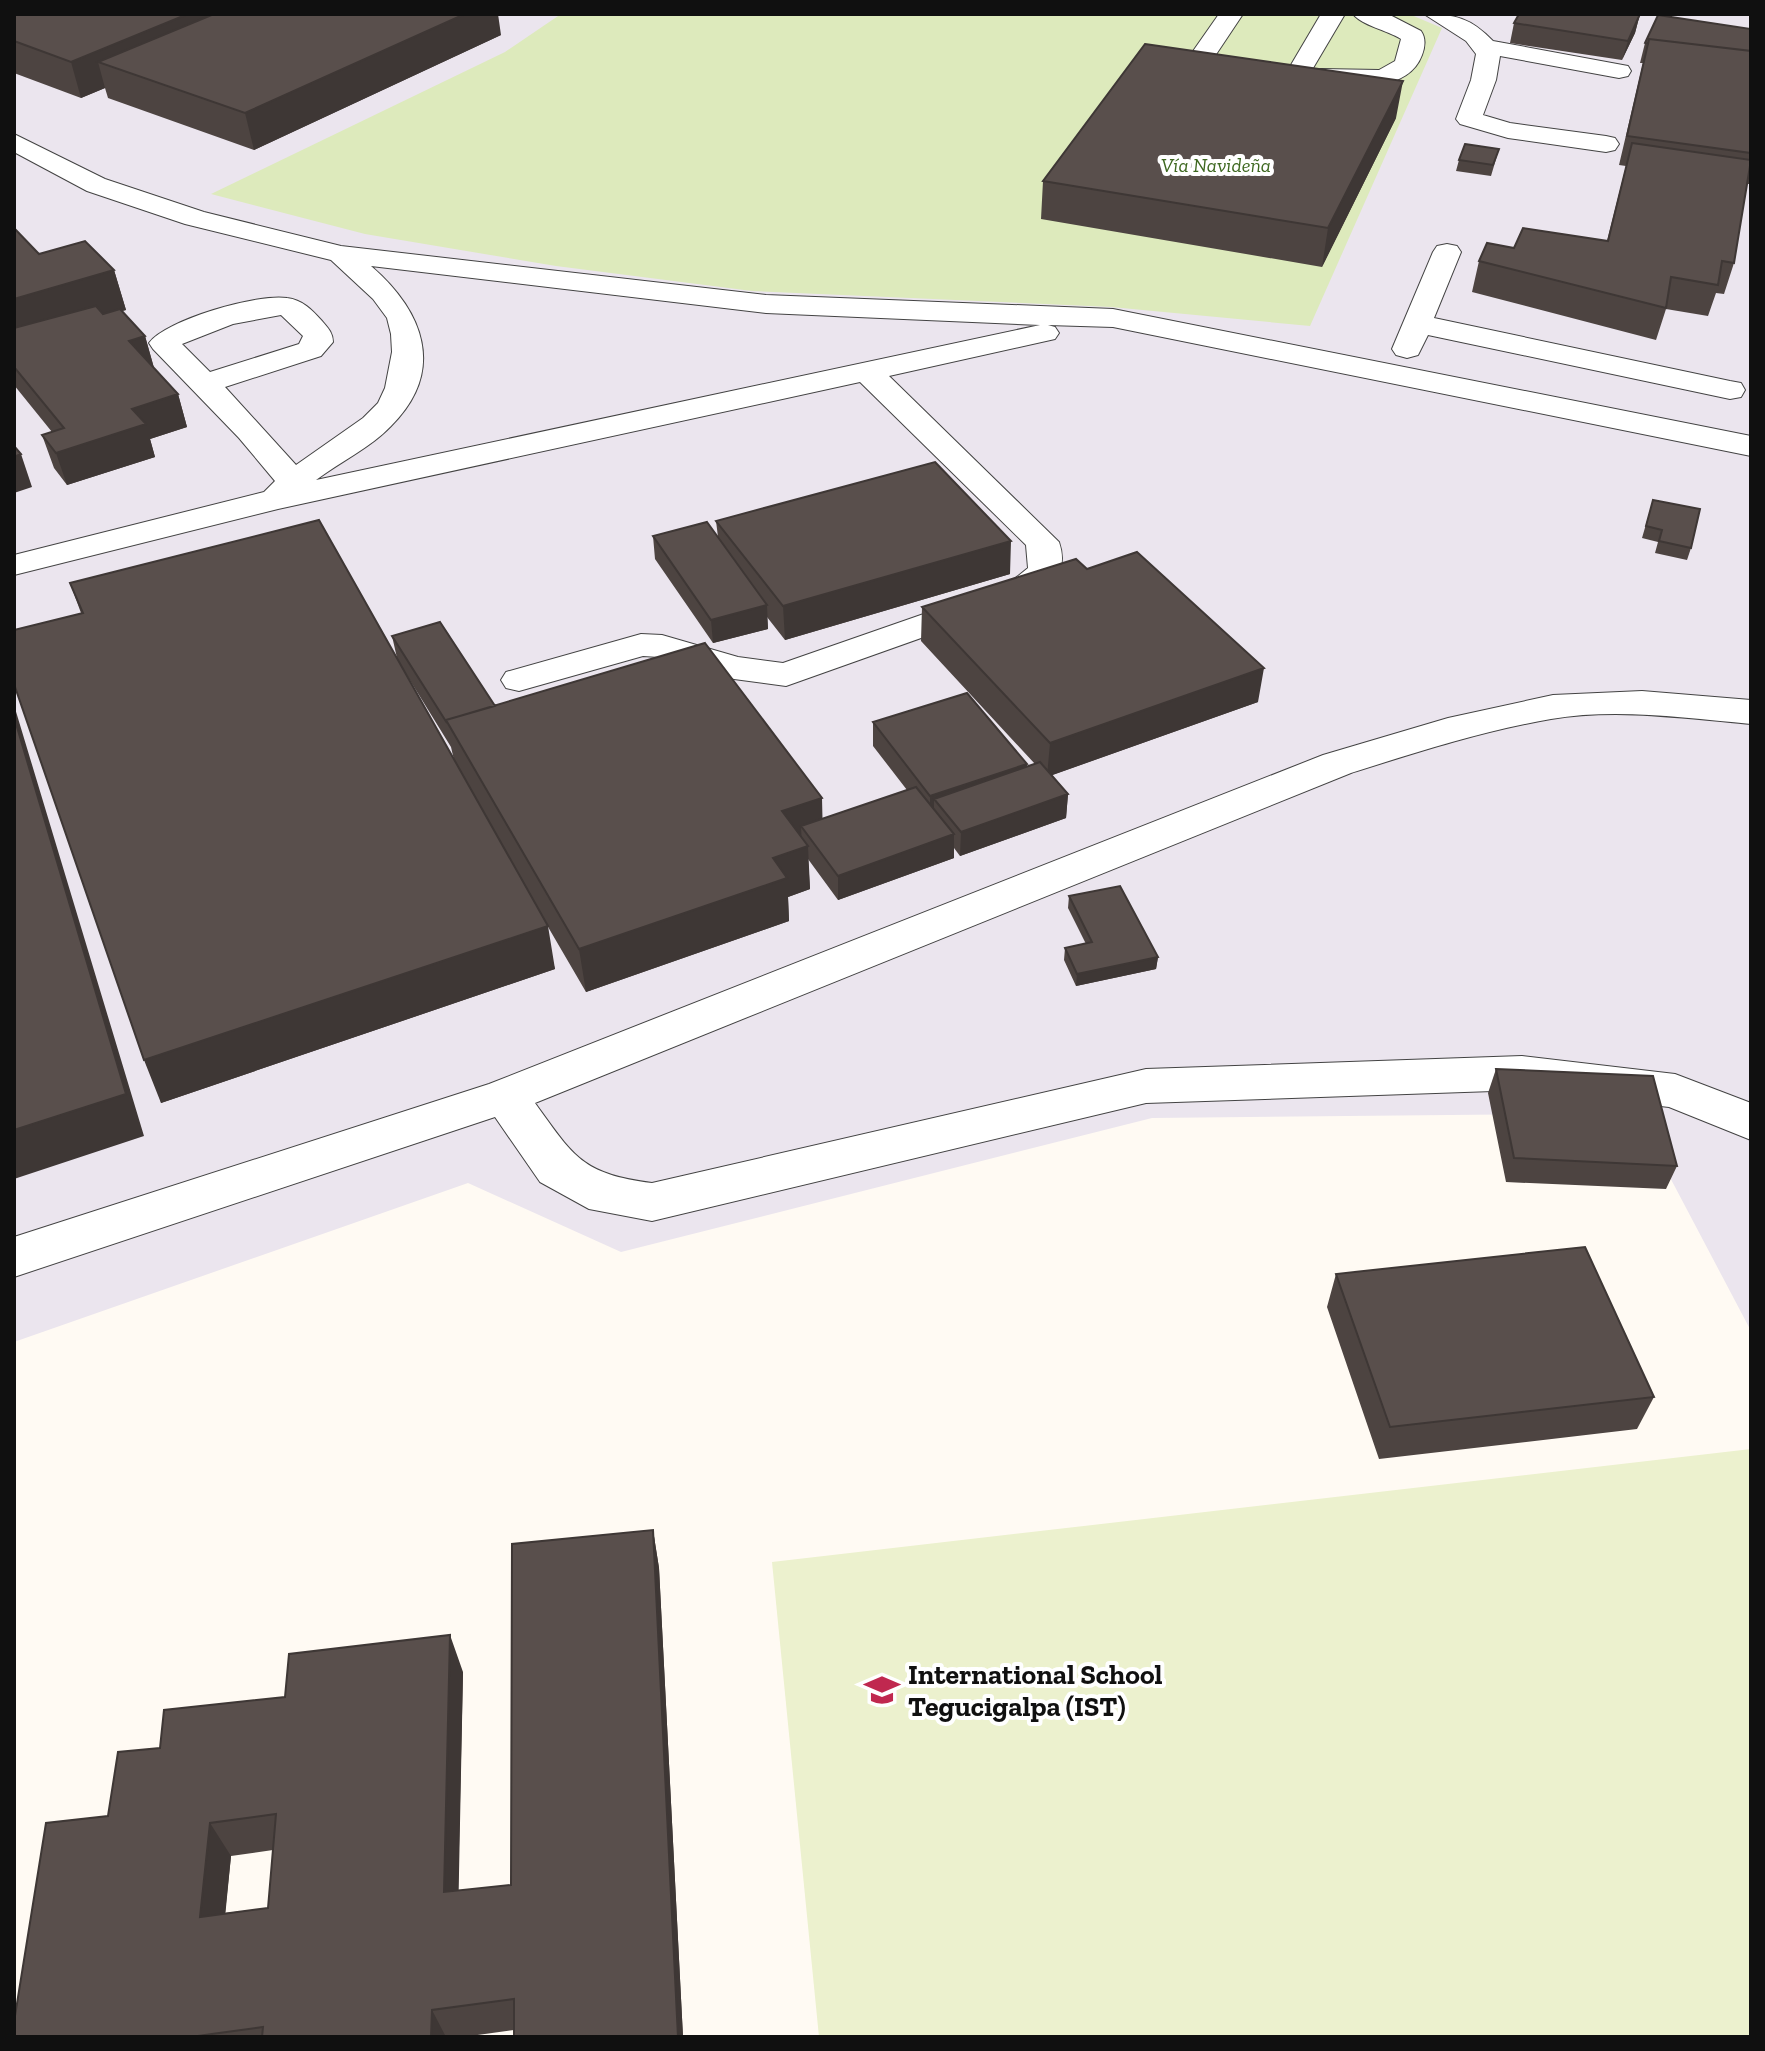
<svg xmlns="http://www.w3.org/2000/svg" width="1765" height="2051" viewBox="0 0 1765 2051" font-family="'Zilla Slab',serif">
<rect width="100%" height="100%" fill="#fffaf3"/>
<path fill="#ebe5ee" d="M 14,14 L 1751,14 L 1751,1331 L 1636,1113 L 1152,1118 L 621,1252 L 468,1183 L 14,1342 Z"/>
<path fill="#ddeabc" d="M 561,14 L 1409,14 L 1442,28 L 1310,326 L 1111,307 L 752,291 L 556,266 L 365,234 L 211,194 L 505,52 Z"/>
<path fill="#ecf1ce" d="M 1751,1449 L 1751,2037 L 819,2037 L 772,1562 Z"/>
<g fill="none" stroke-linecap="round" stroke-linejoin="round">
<g stroke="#434343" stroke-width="2">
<path id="minor" d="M 1219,14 L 1243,14 L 1215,56 L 1262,67 L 1265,72 L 1262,77 C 1243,82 1203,74 1191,59 L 1191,54 Z
M 1321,14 L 1345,14 L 1306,80 L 1288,80 L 1285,75 Z
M 1353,14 L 1388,14 L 1421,31 C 1426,38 1425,47 1422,55 C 1408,94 1345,89 1312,81 L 1309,76 L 1312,71 L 1321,69 L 1379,70 L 1395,61 L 1401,39 C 1387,30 1363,26 1353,14 Z
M 1424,14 C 1455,14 1471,18 1493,41 L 1628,66 L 1631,71 L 1628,76 L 1619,78 L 1500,56 L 1496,80 L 1483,115 L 1510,123 L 1606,136 L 1615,138 L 1619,144 L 1615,150 L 1606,152 L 1508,138 L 1460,124 L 1456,119 L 1471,80 L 1476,54 L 1466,41 Z
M 14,134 L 105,179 L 204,212 L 341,246 L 766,295 L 1113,309 L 1751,436 L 1751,456 L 1113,327 L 1048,325 L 1055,327 L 1059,333 L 1055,339 L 889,376 L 1059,542 C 1069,571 1053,583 1031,599 L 786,686 L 734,679 L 659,657 L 643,656 L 519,691 L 506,688 L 501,680 L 506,672 L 641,634 L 662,635 L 738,657 L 783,663 L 1007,585 L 1028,568 L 1026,545 L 860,382 L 278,509 L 14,575 L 14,555 L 264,492 L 275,481 L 239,438 L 153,349 L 149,343 C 165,320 259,293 287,298 C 303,300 312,310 322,321 C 328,328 333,333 333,342 L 321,356 L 225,387 L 296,465 L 363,418 L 378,403 L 385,388 L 392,352 L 391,334 L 387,318 L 373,299 L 331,260 L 185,224 L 87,191 L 14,152 ZM 371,266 L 766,313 L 1040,325 L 316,480 C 340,462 370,448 391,426 C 447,370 423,311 371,266 ZM 281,315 L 303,336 L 299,344 L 210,372 L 182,344 L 233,324 Z
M 1447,244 L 1457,246 L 1461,252 L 1434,318 L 1730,381 L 1741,383 L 1745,390 L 1741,397 L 1730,399 L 1428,335 L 1418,355 L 1407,358 L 1396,355 L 1392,349 L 1433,252 L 1437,246 Z
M 1642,691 L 1751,700 L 1751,724 C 1685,718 1616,708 1551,719 C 1482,731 1417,752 1351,773 L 535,1103 C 574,1157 582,1174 652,1183 L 1146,1069 L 1522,1056 L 1675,1074 L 1751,1103 L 1751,1140 L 1669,1107 L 1522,1090 L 1146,1103 L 652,1221 L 589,1209 L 540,1182 L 495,1117 L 14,1277 L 14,1237 L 489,1084 L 1323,755 L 1448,718 L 1553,695 Z"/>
</g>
<use href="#minor" fill="#fff" fill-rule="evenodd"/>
</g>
<path fill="#4d4441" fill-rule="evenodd" d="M 14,14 L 501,35 L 254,150 L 108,98 L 105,88 L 81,98 L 14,73 Z
M 1640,14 L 1635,33 L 1622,60 L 1510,43 L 1514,23 Z
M 1751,29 L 1751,184 L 1747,184 L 1734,263 L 1724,294 L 1716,293 L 1708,316 L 1666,309 L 1656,340 L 1472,292 L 1479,261 L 1514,248 L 1607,241 L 1626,166 L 1619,165 L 1643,63 L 1640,63 L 1645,43 Z
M 1396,118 L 1322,267 L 1041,219 L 1043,181 Z
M 1499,149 L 1491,176 L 1456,171 L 1459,160 Z
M 14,228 L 39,254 L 114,270 L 126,310 L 121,311 L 145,336 L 154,368 L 178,394 L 187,427 L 150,439 L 155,457 L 67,485 L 54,468 L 42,435 L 52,432 L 14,385 Z
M 1653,500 L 1691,548 L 1687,560 L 1655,553 L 1658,542 L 1642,538 Z
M 716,521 L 1010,574 L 785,640 L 767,617 L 768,629 L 713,643 L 655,559 L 653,536 L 718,537 Z
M 1087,569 L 1258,702 L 1052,775 L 1068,794 L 1066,818 L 960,856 L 954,848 L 954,858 L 838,900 L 808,859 L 810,889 L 788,897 L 789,921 L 586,992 L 537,908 L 555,969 L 161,1103 L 81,613 L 70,583 L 397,658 L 392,636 L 494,706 L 823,819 L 907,790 L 873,746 L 873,722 L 1027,764 L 1027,767 L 1035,764 L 921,641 L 922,607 ZM 403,669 L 451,747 L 454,760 Z
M 1069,896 L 1158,957 L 1156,969 L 1076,986 L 1064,960 L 1065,948 L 1086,944 L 1068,908 Z
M 1496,1069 L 1677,1166 L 1666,1189 L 1506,1182 L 1488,1093 Z
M 1336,1274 L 1654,1397 L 1637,1429 L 1379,1459 L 1327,1307 Z
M 653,1530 L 659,1568 L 683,2037 L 514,2037 L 514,2030 L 463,2037 L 14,2037 L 108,1816 L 160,1748 L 285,1697 L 463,1672 L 458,1891 L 511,1885 ZM 273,1850 L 268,1908 L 225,1913 L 231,1856 Z"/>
<path fill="#3e3735" d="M 188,14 L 280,14 L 98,62 L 105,88 L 81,98 L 71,62 Z
M 465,14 L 498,14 L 501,35 L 254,150 L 245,113 Z
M 1640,14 L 1635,33 L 1622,60 L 1628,41 Z
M 1403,81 L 1396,118 L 1322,267 L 1328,228 Z
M 114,270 L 126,310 L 14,342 L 14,299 Z
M 145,336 L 154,368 L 129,341 Z
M 178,394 L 187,427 L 150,439 L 155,457 L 67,485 L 56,453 L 132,409 Z
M 21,454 L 32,487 L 14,493 L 14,457 Z
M 1011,541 L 1010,574 L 785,640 L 783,606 Z
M 767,605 L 768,629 L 713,643 L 711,620 Z
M 1264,668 L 1258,702 L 1047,777 L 1050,743 Z
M 14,705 L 144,1136 L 14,1179 Z
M 1027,764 L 1026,788 L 934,799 L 934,818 L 930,819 L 930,796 Z
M 1068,794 L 1066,818 L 960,856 L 961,832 Z
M 822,798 L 823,841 L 801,826 L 802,848 L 782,811 Z
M 954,834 L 954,858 L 838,900 L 838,876 Z
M 808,846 L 810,889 L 788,897 L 789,921 L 586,992 L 579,949 L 773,858 Z
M 548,926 L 555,969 L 161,1103 L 144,1060 Z
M 1158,957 L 1156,969 L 1076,986 L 1077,974 Z
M 653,1530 L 659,1568 L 683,2037 L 678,2037 Z
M 450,1635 L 463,1672 L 458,1924 L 444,1892 Z
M 210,1823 L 231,1856 L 222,1948 L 200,1917 Z
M 432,2010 L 446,2037 L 431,2037 Z"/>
<path fill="#594f4c" stroke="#3e3735" stroke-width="2" fill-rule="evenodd" d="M 14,14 L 188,14 L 71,62 L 14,41 Z
M 214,14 L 465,14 L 245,113 L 98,62 Z
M 1519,14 L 1640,14 L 1628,41 L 1514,23 Z
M 1658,15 L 1751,29 L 1751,51 L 1649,39 L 1648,44 L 1645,43 Z
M 1649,39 L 1751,51 L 1751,153 L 1627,136 Z
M 1145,44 L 1403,81 L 1328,228 L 1043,181 Z
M 1632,143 L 1751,160 L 1734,263 L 1722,261 L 1718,285 L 1671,277 L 1666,308 L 1479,261 L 1487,243 L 1514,248 L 1523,228 L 1608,241 Z
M 1465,144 L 1499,149 L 1493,165 L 1459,160 Z
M 14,228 L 39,254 L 85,241 L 114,270 L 14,299 Z
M 96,306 L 103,314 L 120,309 L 145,336 L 129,341 L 178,394 L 132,409 L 146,424 L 56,453 L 42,435 L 64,428 L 14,367 L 14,328 Z
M 14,446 L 21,454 L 14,457 Z
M 935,462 L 1011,541 L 783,606 L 716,521 Z
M 1653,500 L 1700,509 L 1691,548 L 1659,541 L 1662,530 L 1646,526 Z
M 319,520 L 548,926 L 144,1060 L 14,684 L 14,630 L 83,613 L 70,583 Z
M 707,522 L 767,605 L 711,620 L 653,536 Z
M 1137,552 L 1264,668 L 1050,743 L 922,607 L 1076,559 L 1087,569 Z
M 440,622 L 495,706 L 446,720 L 447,723 L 392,636 Z
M 705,643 L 822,798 L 782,811 L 808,846 L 773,858 L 787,878 L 579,949 L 446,720 Z
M 967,693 L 1027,764 L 930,796 L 873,722 Z
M 14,717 L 126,1094 L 14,1130 Z
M 1040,762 L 1068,794 L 961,832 L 934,799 Z
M 916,787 L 954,834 L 838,876 L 801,826 Z
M 1120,886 L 1158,957 L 1077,974 L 1065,948 L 1092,942 L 1069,896 Z
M 1496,1069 L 1653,1076 L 1677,1166 L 1514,1158 Z
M 1585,1247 L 1654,1397 L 1390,1427 L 1336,1274 Z
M 653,1530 L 678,2037 L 514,2037 L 514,1999 L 432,2010 L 431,2037 L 262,2037 L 263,2027 L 197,2036 L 197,2037 L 14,2037 L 14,2022 L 46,1823 L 108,1816 L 118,1752 L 160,1748 L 164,1710 L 285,1697 L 289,1654 L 450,1635 L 444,1892 L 511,1885 L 512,1544 ZM 276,1814 L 268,1908 L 200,1917 L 210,1823 Z"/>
<defs>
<g id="school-bare" transform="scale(2.76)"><path d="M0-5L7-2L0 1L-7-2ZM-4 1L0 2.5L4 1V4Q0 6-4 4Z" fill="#c0284f" stroke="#fff" stroke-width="2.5" paint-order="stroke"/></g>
</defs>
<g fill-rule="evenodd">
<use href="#school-bare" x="882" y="1690"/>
</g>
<g text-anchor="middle" stroke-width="8" stroke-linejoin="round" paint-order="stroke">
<g font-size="20" font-style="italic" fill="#3e6820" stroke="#fff">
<text x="1216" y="172">Vía Navideña</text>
</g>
<g font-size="28" font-weight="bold" fill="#101010" stroke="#fff" text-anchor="start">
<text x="908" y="1684">International School<tspan x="908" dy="32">Tegucigalpa (IST)</tspan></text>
</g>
</g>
<rect width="1765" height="2051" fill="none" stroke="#101010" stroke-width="32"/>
</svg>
